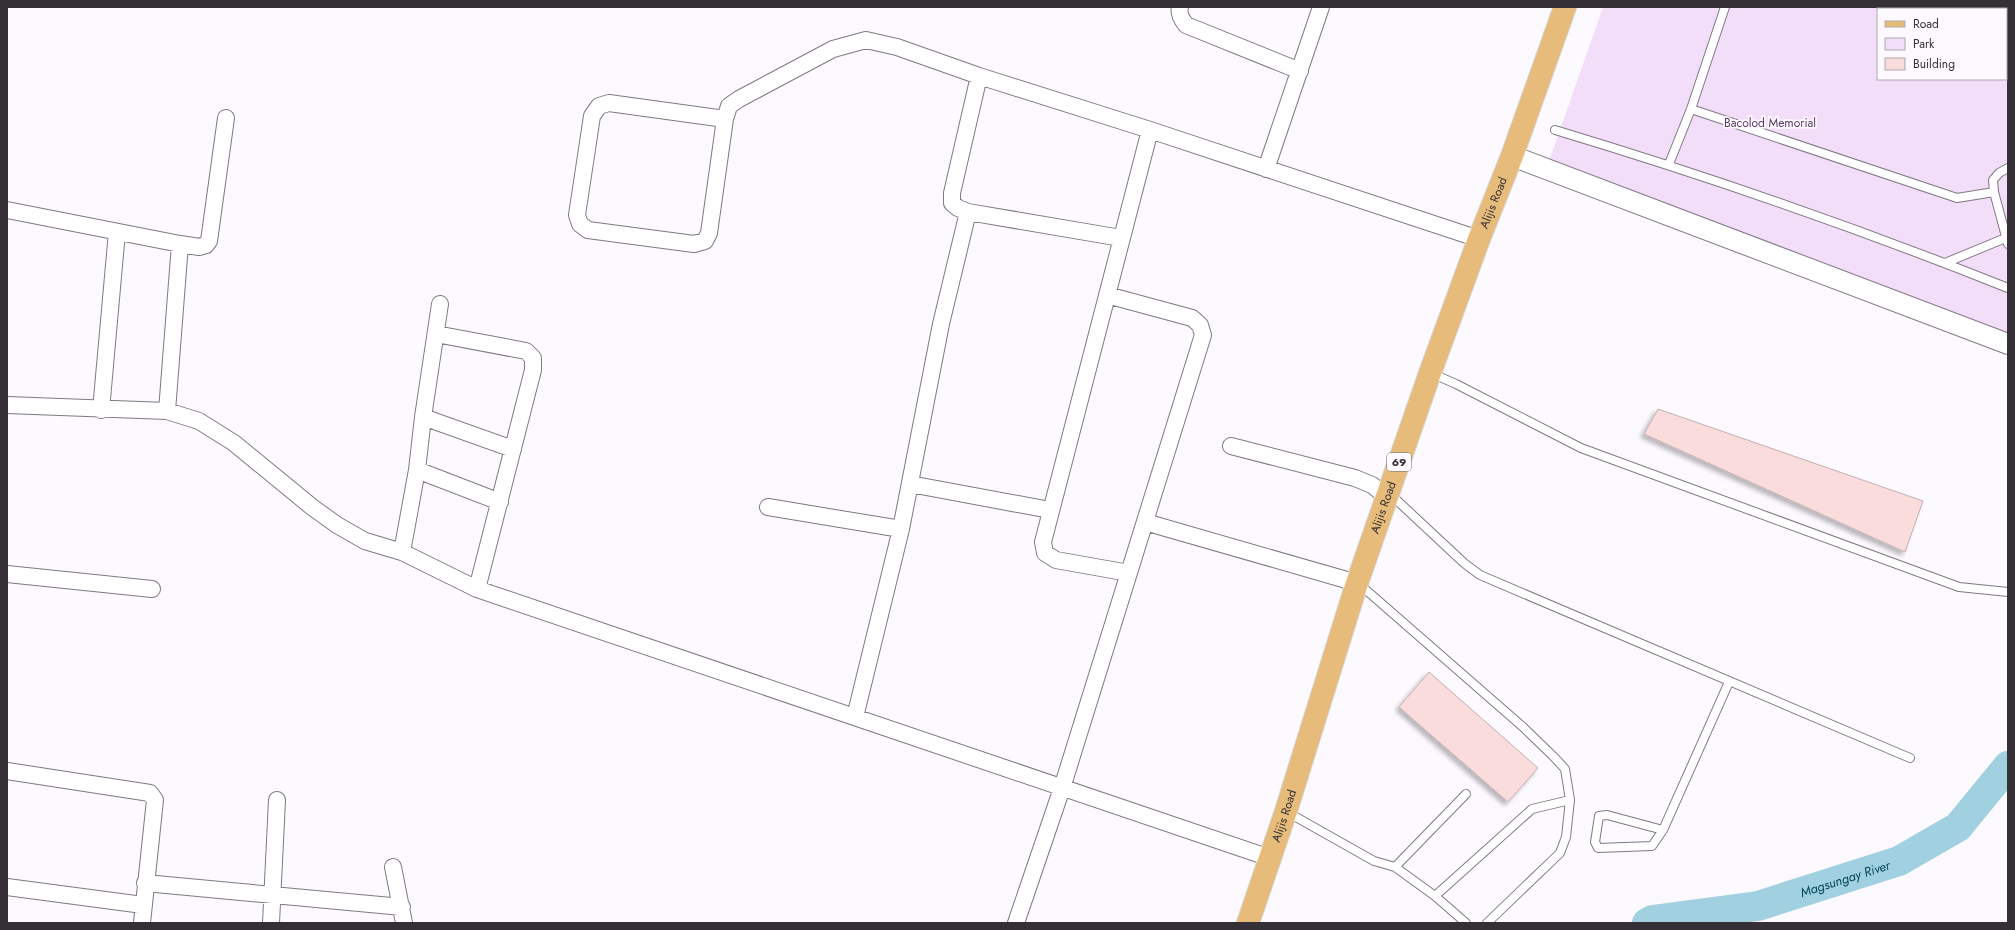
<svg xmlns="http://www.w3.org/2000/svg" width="2015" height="930" viewBox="0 0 2015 930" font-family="Jost,sans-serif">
<defs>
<filter id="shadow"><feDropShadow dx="-3.5" dy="3.5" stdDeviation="2" flood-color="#0004"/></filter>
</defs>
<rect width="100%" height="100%" fill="#fdfaff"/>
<path fill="#f3defa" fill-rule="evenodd" d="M 1603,7 L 2008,7 L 2008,335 L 1548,164 ZM 1878,9 L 2006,9 L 2006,79 L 1878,79 Z"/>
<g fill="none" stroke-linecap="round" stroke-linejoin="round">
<path stroke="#a1d0e0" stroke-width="30" id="s1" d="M 1647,923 L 1652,920 L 1758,906 L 1899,861 L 1958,827 L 2008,766"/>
</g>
<path fill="#f9dcdb" stroke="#c2b0af" filter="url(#shadow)" d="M 1658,409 L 1923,501 L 1905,552 L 1644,434 Z
M 1429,672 L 1538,768 L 1508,802 L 1399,707 Z"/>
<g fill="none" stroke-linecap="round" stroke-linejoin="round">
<g stroke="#807883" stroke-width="10">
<path id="service" d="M 1691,109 L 1957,198 L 1994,192 L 2008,244
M 1555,130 C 1708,176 1860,229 2008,288
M 1669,164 L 1691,109 L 1725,7
M 1994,192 L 1993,180 L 1999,173 L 2008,168
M 1945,263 L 2008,237
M 1431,373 L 1456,384 L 1581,448 L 1959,587 L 2008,592
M 1389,493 L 1464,563 L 1480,575 L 1910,758
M 1358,583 L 1523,727 L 1555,758 L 1565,769 L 1570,800 L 1532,809 L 1435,896 L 1466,923
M 1287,812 L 1374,861 L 1395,867 L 1435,896
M 1663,830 L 1607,815 L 1599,816 L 1595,842 L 1598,848 L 1652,846 L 1663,830 L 1729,682
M 1395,867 L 1466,794
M 1487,923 L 1560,853 L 1566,837 L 1570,800"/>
</g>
<g stroke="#807883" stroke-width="18">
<path id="minor" d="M 1180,7 C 1178,14 1182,20 1186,25 L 1300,71
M 979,76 L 952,193 L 952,203 L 958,208 L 968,212 L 1121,238
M 725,119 L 609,103 L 599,106 L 592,116 L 577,215 L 580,224 L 588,230 L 694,244 L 705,241 L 709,233 L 725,119 L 729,106 L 739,99 L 833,49 L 866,40 L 897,47 L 979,76 L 1150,130 L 1479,239
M 1266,169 L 1321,7
M 7,210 L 180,244 L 199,247 L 206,245 L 209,241 L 226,118
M 440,304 L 423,417 L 417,470 L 402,552 L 477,589 L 1270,858
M 436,334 L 526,351 L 533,358 L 533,370 L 477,589
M 7,405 L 167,411 L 199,421 L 234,443 L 312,507 L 337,525 L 365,541 L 402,552
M 101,410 L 117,232
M 167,411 L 180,244
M 423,417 L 513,449
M 1231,446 L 1355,478 L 1372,485 L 1387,497
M 417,470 L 500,502
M 910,484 L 1050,510
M 768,507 L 901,529
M 1145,522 L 1357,583
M 1129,573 L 1056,560 L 1045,553 L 1043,542 L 1150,130
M 7,574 L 152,589
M 855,717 L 901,529 L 941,324 L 968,212
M 7,771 L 150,793 L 155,800 L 142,923
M 393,867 L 404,923
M 145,883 L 402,907
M 7,887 L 143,905
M 271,923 L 277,800
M 1016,923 L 1062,788 L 1203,335 L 1200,325 L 1192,318 L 1107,295"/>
</g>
<g stroke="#807883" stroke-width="22">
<path id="tertiary" d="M 1512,156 L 2008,344"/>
</g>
<g stroke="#d6d6d7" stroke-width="24">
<g id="primary">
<path id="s2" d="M 1248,923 L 1286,811 L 1357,583 L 1430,373 L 1479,239 L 1512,156 L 1565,7"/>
</g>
</g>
<use href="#service" stroke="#fff" stroke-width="8"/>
<use href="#minor" stroke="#fff" stroke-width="16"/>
<use href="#tertiary" stroke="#fff" stroke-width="20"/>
<use href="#primary" stroke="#e7bc7b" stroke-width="22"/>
</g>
<g text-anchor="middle" stroke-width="3.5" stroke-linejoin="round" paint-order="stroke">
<rect fill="#fdfaff" stroke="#706d72" stroke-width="1" x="1387" y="453" width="24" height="18" rx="3"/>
<g font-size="11" font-weight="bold" fill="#343035">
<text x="1399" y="466">69</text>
</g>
<g font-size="12" fill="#5c3a67" stroke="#fdfaff">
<text x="1770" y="127">Bacolod Memorial</text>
</g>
<g font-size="12" fill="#343035" stroke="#fdfaff">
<text dy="4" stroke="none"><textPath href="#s2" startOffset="761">Alijis Road</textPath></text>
<text dy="4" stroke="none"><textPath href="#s2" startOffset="437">Alijis Road</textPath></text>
<text dy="4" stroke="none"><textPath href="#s2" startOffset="113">Alijis Road</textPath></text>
</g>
<g font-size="13" font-style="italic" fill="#024658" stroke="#fdfaff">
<text dy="5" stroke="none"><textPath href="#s1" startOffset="204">Magsungay River</textPath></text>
</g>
</g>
<rect width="2015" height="930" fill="none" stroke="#343035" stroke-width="16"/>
<rect x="1877" y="8" width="130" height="72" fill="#fdfaff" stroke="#ada9ae"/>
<rect x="1885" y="21" width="20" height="6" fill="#e7bc7b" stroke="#ada9ae"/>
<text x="1913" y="28" font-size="12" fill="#343035">Road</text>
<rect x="1885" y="38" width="20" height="12" fill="#f3defa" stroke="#ada9ae"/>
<text x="1913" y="48" font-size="12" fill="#343035">Park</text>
<rect x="1885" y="58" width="20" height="12" fill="#f9dcdb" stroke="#ada9ae"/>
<text x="1913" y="68" font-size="12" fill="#343035">Building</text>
</svg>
